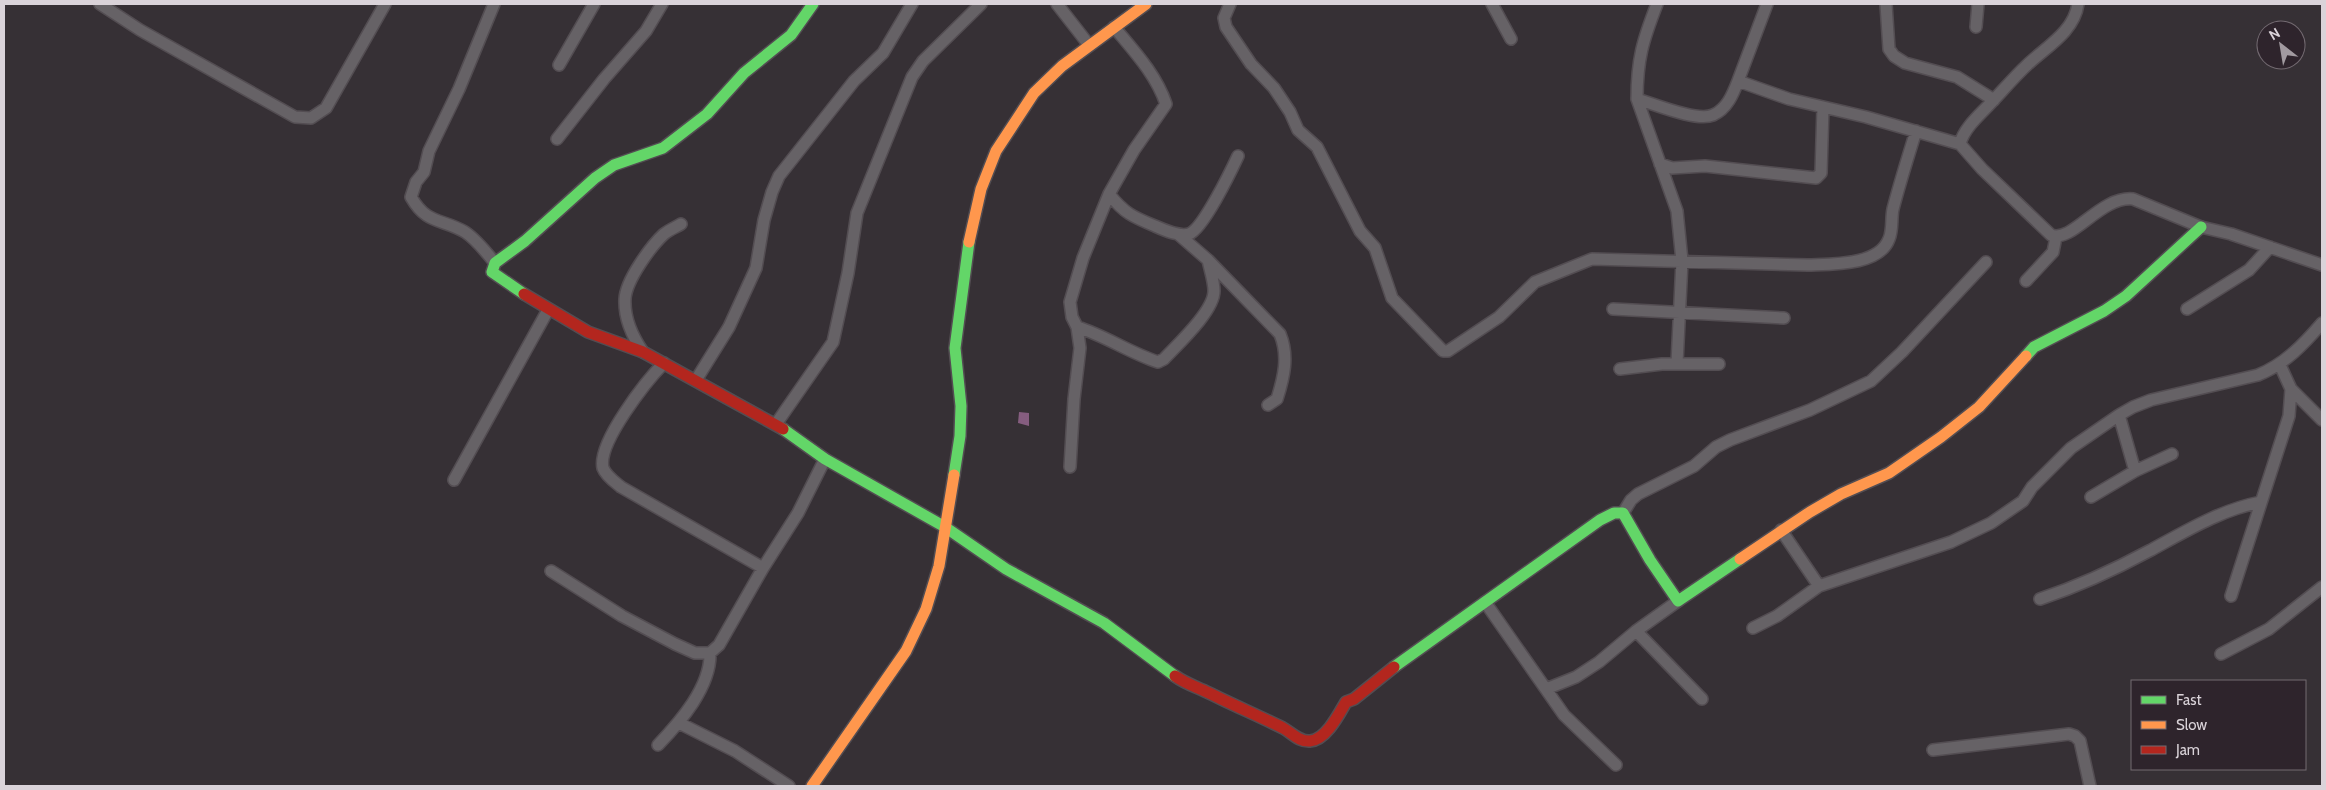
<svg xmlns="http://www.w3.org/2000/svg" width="2326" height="790" viewBox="0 0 2326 790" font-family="Cabin,sans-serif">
<rect width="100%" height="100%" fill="#363035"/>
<path fill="#855d7f" d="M 1019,412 L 1029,413 L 1029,426 L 1018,423 Z"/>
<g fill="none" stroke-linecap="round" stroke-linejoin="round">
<g stroke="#534d52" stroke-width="14">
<path id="street" d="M 100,4 L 140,30 L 295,117 L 311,118 L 326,108 L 385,4
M 494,4 L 459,89 L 429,151 L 424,172 L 416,182 L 411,197 C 427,225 441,218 465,232 C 477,240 486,252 495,263
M 1057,4 L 1089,45
M 1230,4 L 1224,18 L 1226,27 L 1251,64 L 1274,88 L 1290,112 L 1298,130 L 1317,147 L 1360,231 L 1375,248 L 1392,298 L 1443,351 L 1448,351 L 1499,317 L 1535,282 L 1592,259 L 1808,265 C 1831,264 1879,266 1889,239 C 1893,230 1891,218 1893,209 C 1900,182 1908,157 1916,131
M 1492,4 L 1511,39
M 1657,4 C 1643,40 1637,59 1637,99 C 1654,104 1697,122 1713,115 C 1727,109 1733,94 1738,81 L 1789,99 L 1866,117 L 1960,144 L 1982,169 L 2051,235 C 2073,243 2100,196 2133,199 L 2201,227 L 2231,234 L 2322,265
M 1886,4 L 1889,49 L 1894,56 L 1905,63 L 1957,77 L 1994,100
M 1976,27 L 1978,4
M 559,65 L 594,4
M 1738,81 L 1767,4
M 1637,99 L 1677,211 L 1682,261 L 1677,363
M 557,139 L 604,79 L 646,31 L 662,4
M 1960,144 C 1963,131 1975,119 1984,110 C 1999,95 2012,79 2027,65 C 2046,47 2074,32 2078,4
M 1660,164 L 1672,168 L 1705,166 L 1816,178 L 1821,173 L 1823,107
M 1109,194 C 1124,213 1133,217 1155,226 C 1164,230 1179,237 1189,234 C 1203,229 1231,171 1238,156
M 1178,234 L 1208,260 L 1280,334 C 1289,356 1284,377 1277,399 L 1268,405
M 2026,281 L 2053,252 L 2056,237
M 1613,309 L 1784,318
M 2187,309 L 2249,270 L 2270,247
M 1077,327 C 1106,336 1130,353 1158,362 L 1164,359 C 1178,344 1214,311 1214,291 C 1214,281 1210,270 1208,260
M 643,352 C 632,336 624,319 625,299 C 626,280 651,246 664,234 C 669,230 676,227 681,224
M 664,363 C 647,380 597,443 603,468 C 606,476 615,482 621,487 L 763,568
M 2280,365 L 2291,389 L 2322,420
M 1620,369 L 1662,364 L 1719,364
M 696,380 L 729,327 L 756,268 L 764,220 L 772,192 L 779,176 L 854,81 L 883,53 L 912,4
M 2119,415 L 2135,471
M 776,424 L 833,342 L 848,273 L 857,213 L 912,77 L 923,61 L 981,4
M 1070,467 L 1074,399 L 1080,348 L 1077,327 L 1072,317 L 1070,302 L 1083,258 L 1109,194 L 1134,150 L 1166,104 C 1156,74 1133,50 1114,27
M 454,480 L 548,310
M 2091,497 L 2135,471 L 2172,454
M 1623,513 L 1631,500 L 1638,494 L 1694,466 L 1716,447 L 1730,440 L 1810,410 L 1871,381 L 1902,352 L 1986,262
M 1781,530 L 1819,586
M 551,571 L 622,616 L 675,644 L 695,653 L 710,653 L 719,645 L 763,568 L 798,513 L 825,459
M 2231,596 L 2289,416 L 2291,389
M 2040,599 C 2079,586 2112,571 2149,551 C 2186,531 2220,510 2261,502
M 1485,602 L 1564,715 L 1616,765
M 1753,628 L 1777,616 L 1819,586 L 1951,542 L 1991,523 L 2023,501 L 2032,487 L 2071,448 L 2119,415 L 2133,407 L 2151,400 L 2258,375 C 2285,364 2304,344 2322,323
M 1636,631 L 1702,699
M 2221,654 L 2269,629 L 2322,587
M 1546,689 L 1576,677 L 1599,662 L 1636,631 L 1678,601
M 679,723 L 735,751 L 789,786
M 658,745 C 680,722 711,687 710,653
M 1933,750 L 2069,734 L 2075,736 L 2080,741 L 2090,786"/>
</g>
<g stroke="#534d52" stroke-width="14">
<path id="fast" d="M 524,294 L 492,272 L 495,263 L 525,241 L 595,178 L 614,165 L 663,148 L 707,114 L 744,73 L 791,35 L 813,4
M 2026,356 L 2034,347 L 2104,311 L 2126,296 L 2201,227
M 783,429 L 825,459 L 945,527 L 1006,569 L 1104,623 L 1175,676
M 954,475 L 960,436 L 961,406 L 955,348 L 969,242
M 1394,667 L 1600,520 L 1614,513 L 1623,513 L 1650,560 L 1678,601 L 1740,559"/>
</g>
<g stroke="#534d52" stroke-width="14">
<path id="slow" d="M 969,242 L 981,189 L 996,151 L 1034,93 L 1062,66 L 1146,4
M 1740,559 L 1810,512 L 1841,494 L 1889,473 L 1941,437 L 1979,407 L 2026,356
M 812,786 L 906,651 L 926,609 L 939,566 L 954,475"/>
</g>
<g stroke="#534d52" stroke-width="14">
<path id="jam" d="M 524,294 L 588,332 L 643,352 L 783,429
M 1175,676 C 1186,684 1197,687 1209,693 C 1233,705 1259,716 1283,728 C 1292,733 1299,742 1310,741 C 1326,740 1339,714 1346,702 L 1354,699 L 1394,667"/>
</g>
<use href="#street" stroke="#666266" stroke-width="11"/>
<use href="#fast" stroke="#63d668" stroke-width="11"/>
<use href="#slow" stroke="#ff974d" stroke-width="11"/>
<use href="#jam" stroke="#b3261e" stroke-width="11"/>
</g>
<rect width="2326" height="790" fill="none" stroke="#dad3d9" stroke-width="10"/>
<rect x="2131" y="680" width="175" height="90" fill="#2e242c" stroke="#736a71"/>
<rect x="2141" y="696" width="25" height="8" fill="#63d668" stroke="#736a71"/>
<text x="2176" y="705" font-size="15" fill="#dad3d9">Fast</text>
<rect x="2141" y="721" width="25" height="8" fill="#ff974d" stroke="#736a71"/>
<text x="2176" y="730" font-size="15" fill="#dad3d9">Slow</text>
<rect x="2141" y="746" width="25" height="8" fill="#b3261e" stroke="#736a71"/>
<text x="2176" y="755" font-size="15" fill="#dad3d9">Jam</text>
<g transform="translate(2281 45) rotate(329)"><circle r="24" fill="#2e242c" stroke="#736a71"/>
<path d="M0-4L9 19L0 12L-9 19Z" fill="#a19aa0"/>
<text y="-8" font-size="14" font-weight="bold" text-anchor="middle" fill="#dad3d9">N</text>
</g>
</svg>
